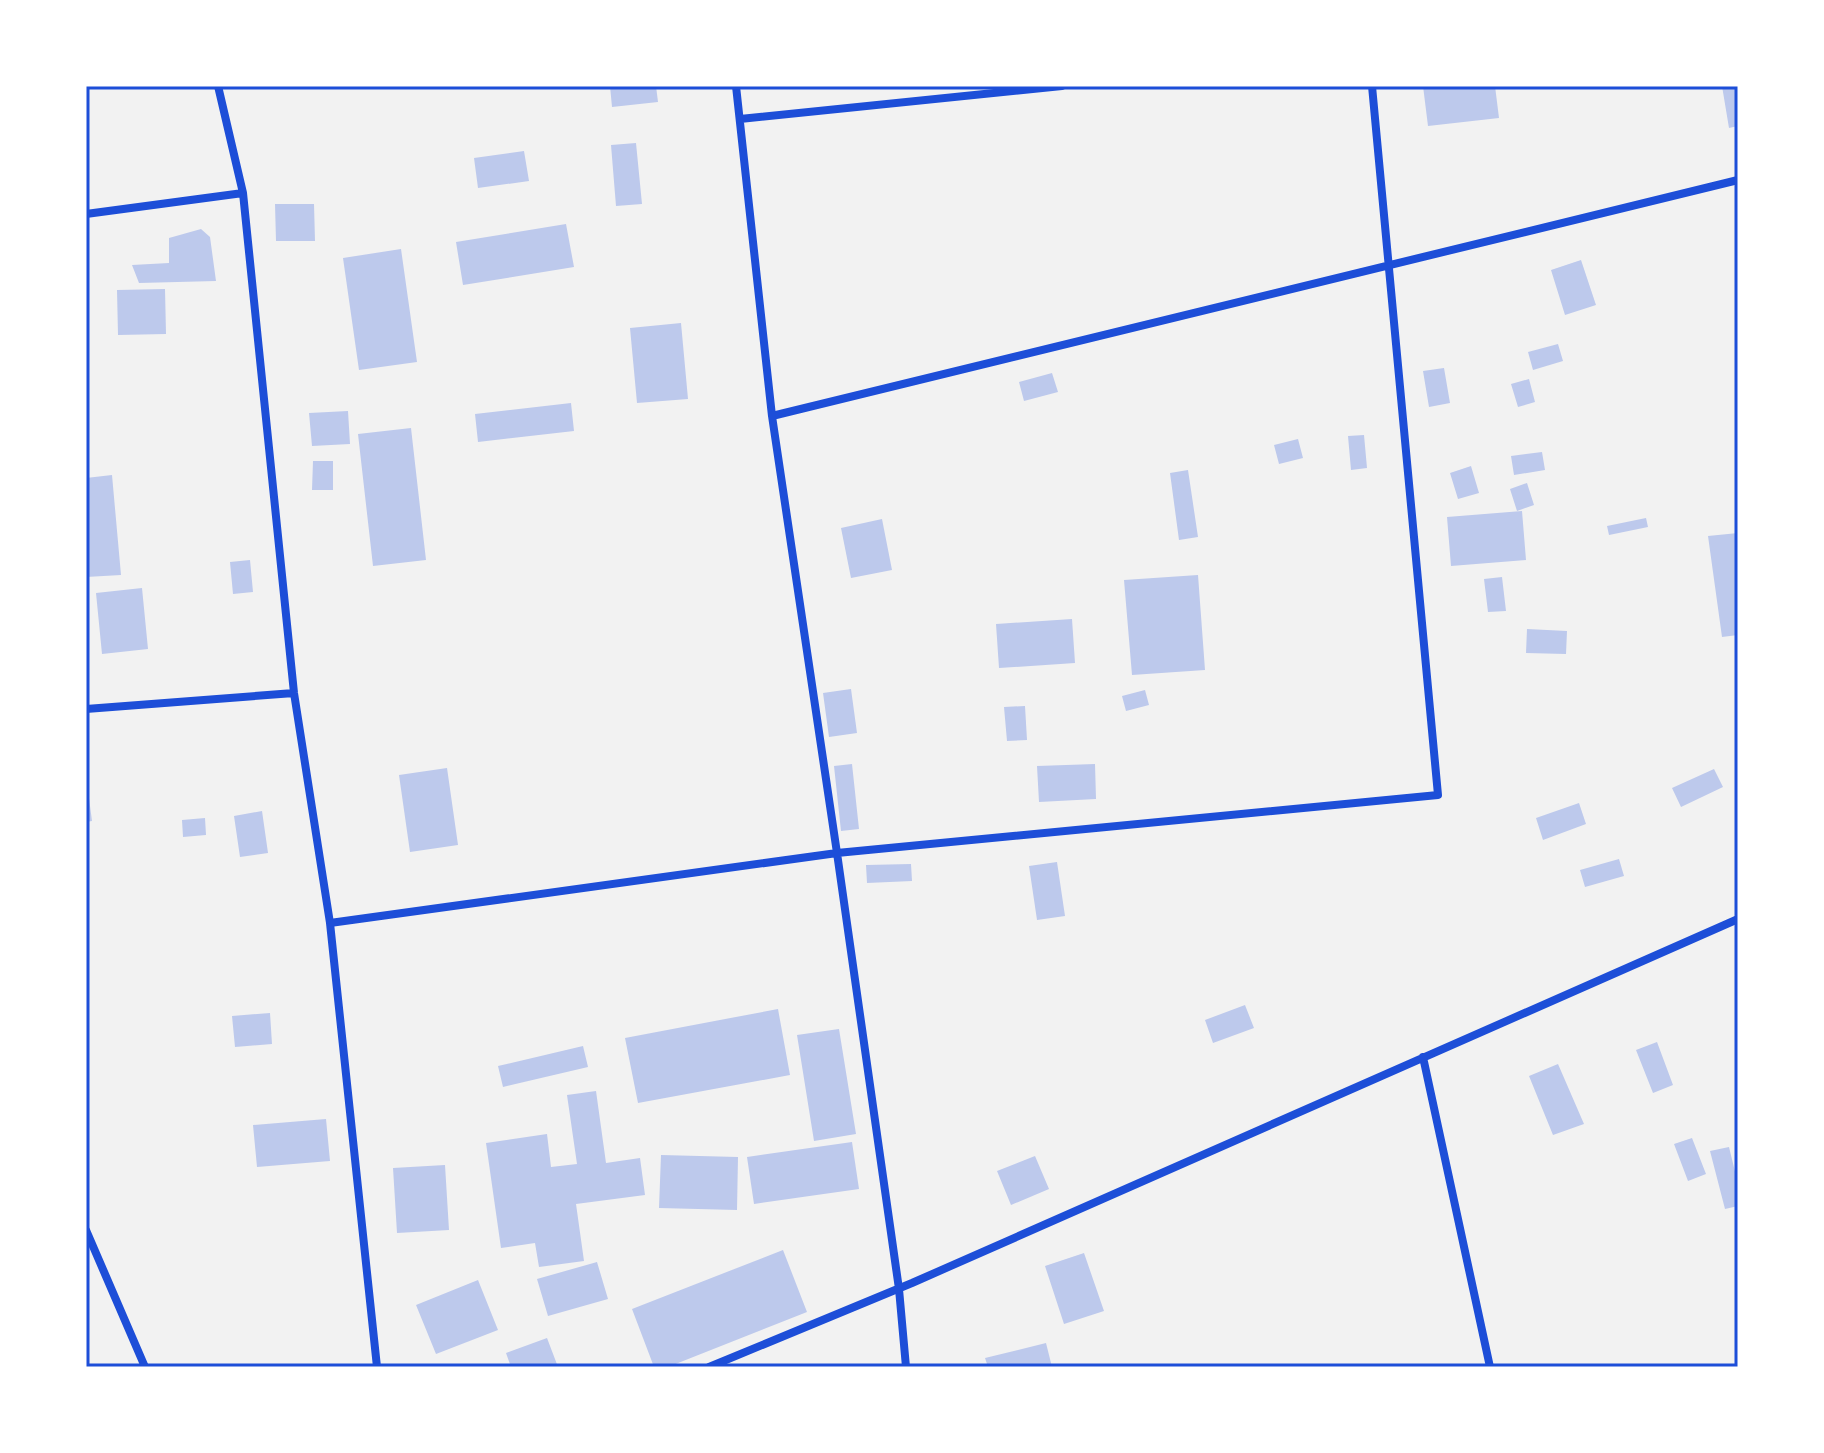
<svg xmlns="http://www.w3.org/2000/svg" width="1824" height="1453" viewBox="0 0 1824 1453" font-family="Manrope,sans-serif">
<rect width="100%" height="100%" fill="#f2f2f2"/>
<path fill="#bdc9ec" d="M 610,86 L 656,86 L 658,102 L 612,107 Z
M 1423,86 L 1495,86 L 1499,118 L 1428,126 Z
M 1722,86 L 1738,86 L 1738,126 L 1729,128 Z
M 636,143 L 642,204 L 616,206 L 611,145 Z
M 524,151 L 529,181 L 478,188 L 474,158 Z
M 275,204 L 314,204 L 315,241 L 276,241 Z
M 566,224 L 574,267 L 463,285 L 456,242 Z
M 201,229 L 210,237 L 216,281 L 139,283 L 132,265 L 169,263 L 169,238 Z
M 401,249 L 417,362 L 359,370 L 343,258 Z
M 1581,260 L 1596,305 L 1565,315 L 1551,270 Z
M 165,289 L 166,334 L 118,335 L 117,290 Z
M 681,323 L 688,399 L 637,403 L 630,328 Z
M 1558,344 L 1563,361 L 1533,370 L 1528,352 Z
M 1444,368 L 1450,403 L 1429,407 L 1423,371 Z
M 1052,373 L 1058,392 L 1024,401 L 1019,382 Z
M 1529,379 L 1535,402 L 1518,407 L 1511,384 Z
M 571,403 L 574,431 L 478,442 L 475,414 Z
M 348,411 L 350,444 L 312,446 L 309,413 Z
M 411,428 L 426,560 L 373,566 L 358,434 Z
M 1364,435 L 1367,468 L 1351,470 L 1348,436 Z
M 1298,439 L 1303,458 L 1279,464 L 1274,445 Z
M 1542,452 L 1545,470 L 1514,475 L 1511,456 Z
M 313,461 L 333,461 L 333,490 L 312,490 Z
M 1471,466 L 1479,493 L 1458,499 L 1450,473 Z
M 1188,470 L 1198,537 L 1179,540 L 1170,473 Z
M 112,475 L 121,575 L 86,577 L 86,478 Z
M 1527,483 L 1534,505 L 1517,511 L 1510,489 Z
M 1522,511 L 1526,560 L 1451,566 L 1447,517 Z
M 1646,518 L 1648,527 L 1609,535 L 1607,526 Z
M 882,519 L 892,570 L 851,578 L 841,528 Z
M 1738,533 L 1738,635 L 1722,637 L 1708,536 Z
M 250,560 L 253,592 L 233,594 L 230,562 Z
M 1198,575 L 1205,670 L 1132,675 L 1124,580 Z
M 1502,577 L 1506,611 L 1488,612 L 1484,579 Z
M 142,588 L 148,649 L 102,654 L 96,593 Z
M 1072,619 L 1075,663 L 999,668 L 996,624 Z
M 1527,629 L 1567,631 L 1566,654 L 1526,653 Z
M 851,689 L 857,733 L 829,737 L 823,693 Z
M 1145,690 L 1149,705 L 1126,711 L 1122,696 Z
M 1025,706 L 1027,740 L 1007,741 L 1004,707 Z
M 852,764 L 859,829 L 841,831 L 834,766 Z
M 1095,764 L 1096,799 L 1039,802 L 1037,766 Z
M 447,768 L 458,845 L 410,852 L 399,775 Z
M 1714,769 L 1723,787 L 1681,807 L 1672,788 Z
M 86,791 L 88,791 L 92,821 L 86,822 Z
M 1579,803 L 1586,824 L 1543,840 L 1536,818 Z
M 262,811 L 268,853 L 240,857 L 234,816 Z
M 205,818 L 206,835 L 183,837 L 182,820 Z
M 1619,859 L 1624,876 L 1585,887 L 1580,870 Z
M 1057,862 L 1065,916 L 1037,920 L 1029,866 Z
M 911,864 L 912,881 L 867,883 L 866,865 Z
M 1245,1005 L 1254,1028 L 1213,1043 L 1205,1020 Z
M 778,1009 L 790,1075 L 638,1103 L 625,1038 Z
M 270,1013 L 272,1044 L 235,1047 L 232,1016 Z
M 839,1029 L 856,1134 L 814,1141 L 797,1035 Z
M 1657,1042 L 1673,1085 L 1653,1093 L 1636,1050 Z
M 583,1046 L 588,1067 L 503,1087 L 498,1066 Z
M 1558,1064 L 1584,1124 L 1553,1135 L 1529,1076 Z
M 596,1091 L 606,1163 L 640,1158 L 645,1195 L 576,1204 L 584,1261 L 539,1267 L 535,1243 L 501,1248 L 486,1143 L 547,1134 L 551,1167 L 577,1164 L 567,1095 Z
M 326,1119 L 330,1161 L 257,1167 L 253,1125 Z
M 1692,1138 L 1706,1174 L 1688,1181 L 1674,1144 Z
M 852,1142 L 859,1189 L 754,1204 L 747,1157 Z
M 1729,1147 L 1738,1184 L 1738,1206 L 1725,1209 L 1710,1151 Z
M 661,1155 L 738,1157 L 737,1210 L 659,1208 Z
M 1035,1156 L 1049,1189 L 1011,1205 L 997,1171 Z
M 445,1165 L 449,1230 L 397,1233 L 393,1168 Z
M 783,1250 L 807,1312 L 668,1367 L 654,1367 L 632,1309 Z
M 1084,1253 L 1104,1311 L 1064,1324 L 1045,1266 Z
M 597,1262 L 608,1299 L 548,1316 L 537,1279 Z
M 478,1280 L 498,1330 L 436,1354 L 416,1305 Z
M 547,1338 L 558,1367 L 511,1367 L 506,1353 Z
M 1046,1343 L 1052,1367 L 988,1367 L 985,1358 Z"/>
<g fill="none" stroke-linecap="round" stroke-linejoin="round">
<path stroke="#1d4ed8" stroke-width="8" d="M 218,86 L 243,193 L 294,693 L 330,923 L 377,1367
M 736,86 L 772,416 L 837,853 L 899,1289 L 906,1367
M 740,119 L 1062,86
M 86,214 L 243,193
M 772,416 L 1738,180
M 86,709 L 294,693
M 330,923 L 837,853 L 1438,795 L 1372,86
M 1423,1057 L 1490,1367
M 86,1230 L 145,1367
M 709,1367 L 912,1283 L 1738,919"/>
</g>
<rect width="1824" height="1453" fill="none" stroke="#ffffff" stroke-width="176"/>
<rect x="88" y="88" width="1648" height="1277" fill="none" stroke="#1d4ed8" stroke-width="3"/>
</svg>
